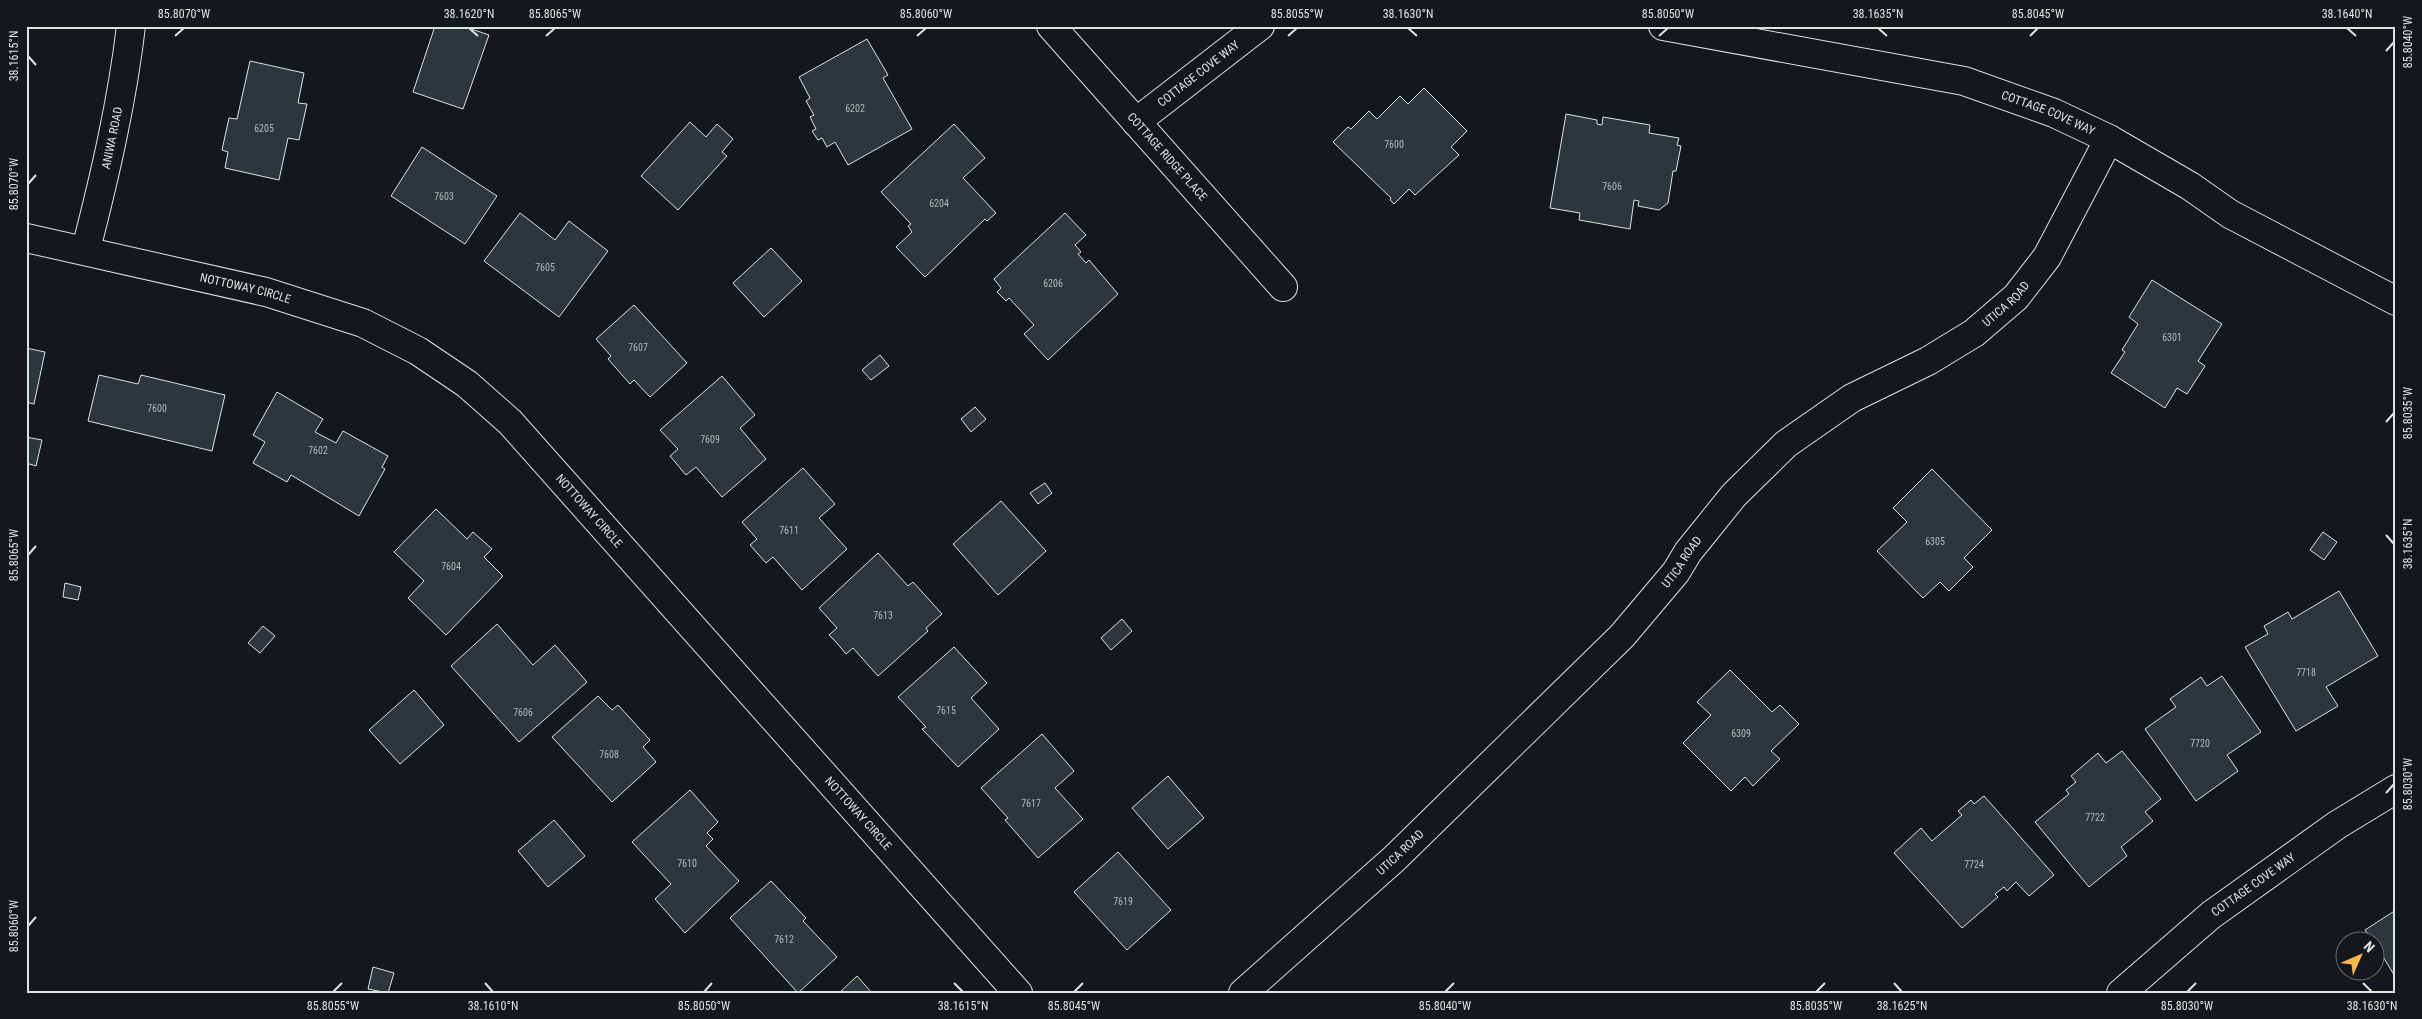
<svg xmlns="http://www.w3.org/2000/svg" width="2422" height="1019" viewBox="0 0 2422 1019" font-family="'Roboto Condensed',sans-serif">
<rect width="100%" height="100%" fill="#14181c"/>
<path fill="#2c363c" stroke="#d8e6dc" d="M 435,26 L 463,26 L 489,35 L 463,109 L 413,92 Z
M 867,39 L 888,75 L 883,78 L 912,129 L 848,165 L 835,142 L 827,147 L 822,138 L 818,140 L 812,131 L 816,129 L 810,117 L 814,115 L 806,101 L 810,98 L 799,77 Z
M 250,61 L 304,73 L 298,103 L 307,104 L 299,140 L 288,138 L 279,180 L 225,168 L 228,152 L 222,150 L 229,118 L 237,119 Z
M 1424,88 L 1467,131 L 1451,147 L 1459,155 L 1415,195 L 1409,189 L 1394,204 L 1390,200 L 1391,198 L 1333,142 L 1348,127 L 1351,129 L 1369,111 L 1377,119 L 1400,96 L 1408,104 Z
M 1566,114 L 1597,120 L 1597,124 L 1602,125 L 1603,117 L 1650,125 L 1649,133 L 1679,138 L 1677,145 L 1681,146 L 1676,171 L 1673,171 L 1668,203 L 1659,210 L 1638,206 L 1639,201 L 1634,200 L 1630,229 L 1579,220 L 1580,213 L 1550,208 Z
M 690,122 L 706,137 L 717,124 L 733,139 L 722,152 L 727,156 L 678,210 L 641,176 Z
M 954,124 L 985,158 L 963,178 L 996,213 L 987,221 L 985,219 L 925,277 L 896,247 L 912,232 L 908,226 L 911,224 L 881,192 Z
M 422,147 L 497,196 L 465,244 L 391,196 Z
M 520,213 L 555,240 L 569,221 L 608,251 L 559,317 L 484,261 Z
M 1065,213 L 1086,235 L 1075,245 L 1081,252 L 1078,254 L 1086,263 L 1089,260 L 1118,294 L 1048,360 L 1024,334 L 1034,325 L 1009,298 L 1006,301 L 997,292 L 1001,288 L 994,279 Z
M 771,248 L 802,281 L 764,317 L 733,283 Z
M 2152,280 L 2222,324 L 2198,361 L 2205,366 L 2187,394 L 2177,388 L 2165,408 L 2111,373 L 2125,352 L 2122,350 L 2138,324 L 2129,317 Z
M 634,305 L 687,363 L 650,397 L 634,380 L 630,384 L 608,359 L 611,356 L 596,339 Z
M 26,348 L 45,352 L 34,404 L 26,402 Z
M 880,355 L 889,366 L 871,380 L 862,370 Z
M 99,375 L 138,384 L 141,375 L 225,395 L 212,451 L 88,421 Z
M 722,376 L 755,415 L 740,428 L 766,459 L 722,497 L 696,467 L 686,475 L 670,456 L 678,449 L 660,430 Z
M 277,392 L 323,419 L 315,432 L 336,443 L 343,431 L 388,456 L 382,467 L 385,469 L 359,516 L 291,475 L 287,482 L 253,463 L 265,442 L 253,435 Z
M 975,407 L 986,419 L 971,432 L 961,419 Z
M 26,437 L 42,440 L 36,466 L 26,463 Z
M 803,468 L 835,504 L 819,518 L 847,549 L 802,590 L 773,557 L 766,563 L 750,545 L 757,539 L 742,522 Z
M 1932,469 L 1992,530 L 1964,558 L 1973,567 L 1949,591 L 1940,582 L 1923,598 L 1877,551 L 1907,522 L 1893,508 Z
M 1045,483 L 1052,493 L 1038,504 L 1030,493 Z
M 1001,501 L 1046,551 L 998,595 L 953,544 Z
M 436,509 L 467,539 L 473,532 L 492,549 L 484,557 L 503,576 L 446,635 L 408,598 L 424,581 L 394,552 Z
M 2323,532 L 2337,542 L 2324,560 L 2310,550 Z
M 878,553 L 908,586 L 913,582 L 942,614 L 926,628 L 928,631 L 878,676 L 853,648 L 846,654 L 836,642 L 829,635 L 837,628 L 819,608 Z
M 65,583 L 81,587 L 78,600 L 63,597 Z
M 2339,591 L 2378,656 L 2326,687 L 2338,706 L 2296,731 L 2245,647 L 2268,634 L 2264,626 L 2288,612 L 2292,619 Z
M 1122,619 L 1132,631 L 1111,650 L 1101,638 Z
M 497,624 L 533,665 L 555,645 L 587,682 L 519,742 L 451,666 Z
M 263,626 L 275,636 L 260,653 L 248,643 Z
M 954,647 L 987,683 L 971,698 L 999,729 L 958,767 L 922,729 L 926,727 L 898,697 Z
M 1730,670 L 1772,712 L 1780,705 L 1799,724 L 1771,751 L 1780,759 L 1753,786 L 1745,777 L 1731,791 L 1683,743 L 1711,715 L 1697,702 Z
M 2222,676 L 2261,732 L 2227,755 L 2238,771 L 2196,801 L 2145,729 L 2176,707 L 2170,699 L 2201,677 L 2207,686 Z
M 414,690 L 444,725 L 400,764 L 369,730 Z
M 598,696 L 612,710 L 618,705 L 650,740 L 643,747 L 656,762 L 612,802 L 552,737 Z
M 1042,734 L 1074,771 L 1055,788 L 1083,819 L 1038,858 L 1005,820 L 1008,818 L 981,788 Z
M 2122,751 L 2161,799 L 2145,812 L 2153,821 L 2121,847 L 2127,856 L 2089,887 L 2035,822 L 2069,794 L 2066,790 L 2076,782 L 2071,776 L 2098,753 L 2106,763 Z
M 1168,776 L 1204,818 L 1168,849 L 1132,808 Z
M 690,790 L 718,822 L 707,833 L 713,839 L 706,846 L 739,881 L 685,933 L 655,899 L 671,884 L 632,842 Z
M 1984,796 L 2054,875 L 2029,896 L 2016,882 L 2007,891 L 2004,887 L 1995,894 L 1998,897 L 1962,928 L 1894,853 L 1921,828 L 1932,841 L 1962,815 L 1958,811 L 1971,800 L 1974,804 Z
M 554,820 L 585,856 L 548,887 L 518,851 Z
M 1118,852 L 1171,910 L 1127,950 L 1074,892 Z
M 771,881 L 806,918 L 803,921 L 837,957 L 798,993 L 730,918 Z
M 2396,910 L 2396,978 L 2374,942 L 2365,930 Z
M 373,967 L 394,973 L 388,993 L 368,989 Z
M 857,976 L 872,993 L 839,993 Z"/>
<g fill="none" stroke-linecap="round" stroke-linejoin="round">
<g stroke="#d8e6dc" stroke-width="30">
<g id="minor">
<path id="s1" d="M 1051,26 L 1283,287"/>
<path id="s2" d="M 1663,26 L 1964,81 L 2054,113 L 2109,139 L 2190,186 L 2230,214 L 2396,301"/>
<path id="s3" d="M 1136,122 L 1260,26"/>
<path id="s4" d="M 26,238 L 266,292 L 363,323 L 418,351 L 467,384 L 510,422 L 1018,993"/>
<path id="s5" d="M 86,249 C 105,175 122,102 131,26"/>
<path id="s6" d="M 1243,993 L 1395,858 L 1622,636 L 1676,572 L 1688,552 L 1734,495 L 1786,444 L 1852,398 L 1928,361 L 1974,333 L 2016,297 L 2047,257 L 2109,139"/>
<path id="s7" d="M 2121,993 L 2211,915 L 2337,825 L 2396,789"/>
</g>
</g>
<use href="#minor" stroke="#14181c" stroke-width="28"/>
</g>
<path fill="none" stroke="#d8e6dc" stroke-width="2" d="M 469,28 L 478,36M 1408,28 L 1417,36M 1878,28 L 1887,36M 2347,28 L 2356,36M 175,36 L 184,28M 546,36 L 555,28M 917,36 L 926,28M 1288,36 L 1297,28M 1659,36 L 1668,28M 2030,36 L 2038,28M 2386,51 L 2394,42M 28,56 L 36,65M 28,184 L 36,175M 2386,422 L 2394,413M 2386,535 L 2394,544M 28,555 L 36,546M 2386,793 L 2394,784M 28,926 L 36,917M 485,983 L 493,992M 954,983 L 963,992M 1894,983 L 1902,992M 2363,983 L 2372,992M 333,992 L 342,983M 704,992 L 712,983M 1074,992 L 1083,983M 1445,992 L 1454,983M 1816,992 L 1825,983M 2187,992 L 2196,983"/>
<g text-anchor="middle" stroke-width="4" stroke-linejoin="round" paint-order="stroke">
<g font-size="10" fill="#adbab4">
<text x="855" y="112">6202</text>
<text x="264" y="132">6205</text>
<text x="1394" y="148">7600</text>
<text x="1612" y="190">7606</text>
<text x="444" y="200">7603</text>
<text x="939" y="207">6204</text>
<text x="545" y="271">7605</text>
<text x="1053" y="287">6206</text>
<text x="2172" y="341">6301</text>
<text x="638" y="351">7607</text>
<text x="157" y="412">7600</text>
<text x="710" y="443">7609</text>
<text x="318" y="454">7602</text>
<text x="789" y="534">7611</text>
<text x="1935" y="545">6305</text>
<text x="451" y="570">7604</text>
<text x="883" y="619">7613</text>
<text x="2306" y="676">7718</text>
<text x="946" y="714">7615</text>
<text x="523" y="716">7606</text>
<text x="1741" y="737">6309</text>
<text x="2200" y="747">7720</text>
<text x="609" y="758">7608</text>
<text x="1031" y="807">7617</text>
<text x="2095" y="821">7722</text>
<text x="687" y="867">7610</text>
<text x="1974" y="868">7724</text>
<text x="1123" y="905">7619</text>
<text x="784" y="943">7612</text>
</g>
<g font-size="12" fill="#d8e6dc" stroke="#14181c">
<text dy="4" stroke="none"><textPath href="#s3" startOffset="79">COTTAGE COVE WAY</textPath></text>
<text dy="4" stroke="none"><textPath href="#s2" startOffset="396">COTTAGE COVE WAY</textPath></text>
<text dy="4" stroke="none"><textPath href="#s5" startOffset="114">ANIWA ROAD</textPath></text>
<text dy="4" stroke="none"><textPath href="#s1" startOffset="175">COTTAGE RIDGE PLACE</textPath></text>
<text dy="4" stroke="none"><textPath href="#s4" startOffset="225">NOTTOWAY CIRCLE</textPath></text>
<text dy="4" stroke="none"><textPath href="#s6" startOffset="1036">UTICA ROAD</textPath></text>
<text dy="4" stroke="none"><textPath href="#s4" startOffset="645">NOTTOWAY CIRCLE</textPath></text>
<text dy="4" stroke="none"><textPath href="#s6" startOffset="616">UTICA ROAD</textPath></text>
<text dy="4" stroke="none"><textPath href="#s4" startOffset="1050">NOTTOWAY CIRCLE</textPath></text>
<text dy="4" stroke="none"><textPath href="#s6" startOffset="211">UTICA ROAD</textPath></text>
<text dy="4" stroke="none"><textPath href="#s7" startOffset="171">COTTAGE COVE WAY</textPath></text>
</g>
</g>
<rect width="2422" height="1019" fill="none" stroke="#14181c" stroke-width="55"/>
<g transform="translate(2360 956) rotate(45)"><circle r="24" fill="#14181c" stroke="#626a69"/>
<path d="M0-4L9 19L0 12L-9 19Z" fill="#ffb74d"/>
<text y="-8" font-size="14" font-weight="bold" text-anchor="middle" fill="#d8e6dc">N</text>
</g>
<rect x="28" y="28" width="2366" height="964" fill="none" stroke="#d8e6dc" stroke-width="2"/>
<g font-size="12" text-anchor="middle" fill="#d8e6dc">
<text x="184" y="18">85.8070°W</text>
<text x="469" y="18">38.1620°N</text>
<text x="555" y="18">85.8065°W</text>
<text x="926" y="18">85.8060°W</text>
<text x="1297" y="18">85.8055°W</text>
<text x="1408" y="18">38.1630°N</text>
<text x="1668" y="18">85.8050°W</text>
<text x="1878" y="18">38.1635°N</text>
<text x="2038" y="18">85.8045°W</text>
<text x="2347" y="18">38.1640°N</text>
<text transform="translate(2408 42) rotate(-90)" y="4">85.8040°W</text>
<text transform="translate(14 56) rotate(-90)" y="4">38.1615°N</text>
<text transform="translate(14 184) rotate(-90)" y="4">85.8070°W</text>
<text transform="translate(2408 413) rotate(-90)" y="4">85.8035°W</text>
<text transform="translate(2408 544) rotate(-90)" y="4">38.1635°N</text>
<text transform="translate(14 555) rotate(-90)" y="4">85.8065°W</text>
<text transform="translate(2408 784) rotate(-90)" y="4">85.8030°W</text>
<text transform="translate(14 926) rotate(-90)" y="4">85.8060°W</text>
<text x="333" y="1010">85.8055°W</text>
<text x="493" y="1010">38.1610°N</text>
<text x="704" y="1010">85.8050°W</text>
<text x="963" y="1010">38.1615°N</text>
<text x="1074" y="1010">85.8045°W</text>
<text x="1445" y="1010">85.8040°W</text>
<text x="1816" y="1010">85.8035°W</text>
<text x="1902" y="1010">38.1625°N</text>
<text x="2187" y="1010">85.8030°W</text>
<text x="2372" y="1010">38.1630°N</text>
</g>
</svg>
